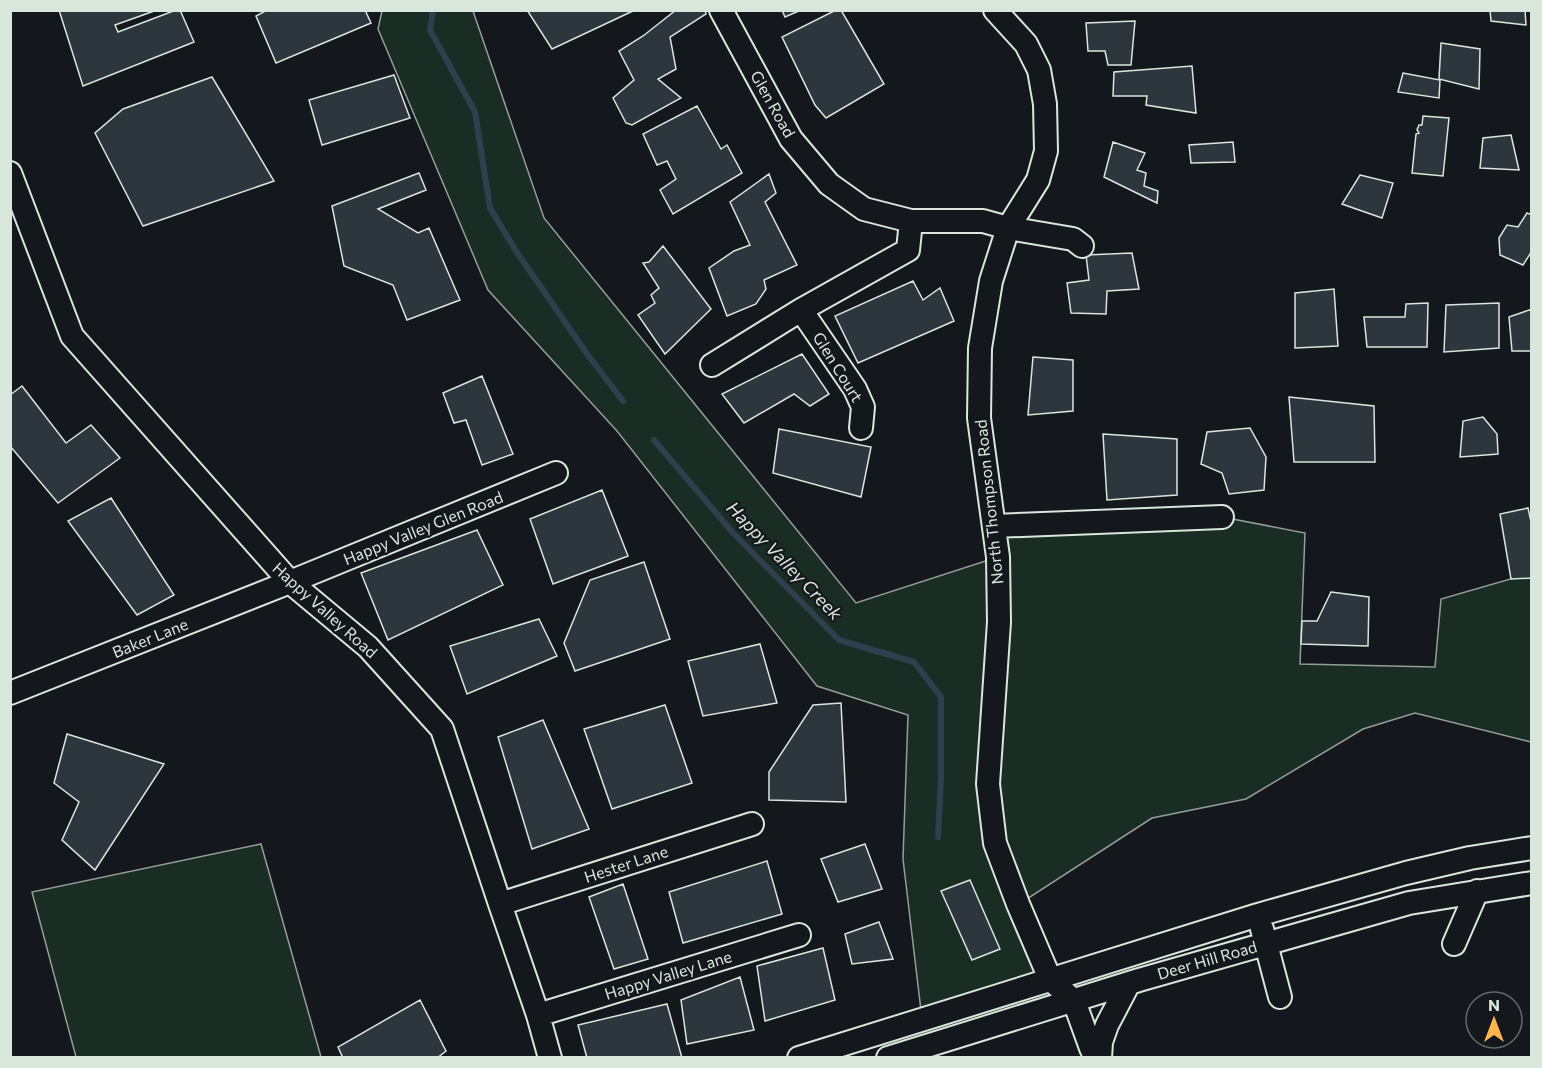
<svg xmlns="http://www.w3.org/2000/svg" width="1542" height="1068" viewBox="0 0 1542 1068" font-family="Commissioner,sans-serif">
<rect width="100%" height="100%" fill="#14181c"/>
<path fill="#1a2d24" stroke="#939e99" stroke-width="1.5" d="M 382,11 L 473,11 L 544,218 L 856,603 L 998,557 L 994,526 L 1222,517 L 1305,533 L 1300,664 L 1435,667 L 1441,599 L 1531,573 L 1531,742 L 1415,713 L 1363,729 L 1246,799 L 1152,818 L 1019,904 L 1050,979 L 922,1019 L 903,859 L 908,715 L 817,686 L 617,431 L 488,290 L 378,29 Z
M 261,844 L 321,1057 L 76,1057 L 32,892 Z"/>
<g fill="none" stroke-linecap="round" stroke-linejoin="round">
<path stroke="#2f3f4d" stroke-width="6" d="M 433,10 L 430,30 L 475,112 L 490,208 L 516,251 L 587,354 L 623,401
M 654,440 L 734,534 L 839,640 L 914,662 L 941,697 L 941,779 L 938,837"/>
</g>
<path fill="#2c363c" stroke="#d8e6dc" stroke-width="1.5" d="M 59,10 L 157,10 L 115,25 L 118,32 L 176,10 L 180,10 L 194,42 L 83,86 Z
M 267,10 L 365,10 L 371,23 L 276,63 L 256,16 Z
M 527,10 L 635,10 L 552,49 Z
M 676,10 L 705,10 L 706,14 L 670,37 L 676,69 L 658,79 L 681,98 L 632,125 L 626,123 L 613,98 L 634,80 L 619,51 L 643,36 Z
M 782,10 L 801,10 L 785,17 Z
M 836,10 L 841,10 L 884,84 L 826,118 L 815,105 L 782,37 Z
M 1490,10 L 1525,10 L 1526,25 L 1491,21 Z
M 1135,21 L 1131,65 L 1108,65 L 1105,51 L 1088,51 L 1086,23 Z
M 1441,43 L 1480,49 L 1479,89 L 1439,79 Z
M 1192,66 L 1196,113 L 1146,105 L 1147,96 L 1113,96 L 1114,72 Z
M 1403,73 L 1440,80 L 1439,98 L 1398,92 Z
M 394,75 L 410,118 L 322,145 L 309,100 Z
M 212,77 L 274,181 L 143,226 L 95,133 L 123,109 Z
M 697,106 L 721,149 L 727,145 L 742,173 L 673,214 L 660,190 L 676,179 L 667,161 L 657,165 L 643,134 Z
M 1423,116 L 1449,118 L 1443,176 L 1412,173 L 1416,134 L 1419,133 L 1417,130 L 1419,125 L 1422,125 Z
M 1511,135 L 1519,170 L 1480,168 L 1483,138 Z
M 1113,142 L 1145,153 L 1137,170 L 1146,173 L 1144,186 L 1158,191 L 1157,203 L 1104,177 Z
M 1233,142 L 1235,162 L 1191,163 L 1189,145 Z
M 419,173 L 426,190 L 378,209 L 418,233 L 429,228 L 460,300 L 407,320 L 393,285 L 344,266 L 332,206 Z
M 769,174 L 776,193 L 765,202 L 797,265 L 764,280 L 766,289 L 756,304 L 727,316 L 709,268 L 734,251 L 750,245 L 730,202 Z
M 1360,175 L 1393,183 L 1382,218 L 1342,204 Z
M 1527,213 L 1532,215 L 1532,251 L 1523,265 L 1500,255 L 1499,238 L 1507,225 L 1518,227 Z
M 663,246 L 711,309 L 665,354 L 638,315 L 655,303 L 651,295 L 659,288 L 643,263 L 649,262 Z
M 1132,253 L 1139,289 L 1107,291 L 1106,314 L 1071,313 L 1067,283 L 1089,280 L 1086,255 Z
M 913,281 L 923,300 L 940,288 L 954,321 L 858,363 L 835,316 Z
M 1334,289 L 1338,346 L 1295,348 L 1295,293 Z
M 1428,303 L 1427,347 L 1367,347 L 1364,317 L 1405,317 L 1406,304 Z
M 1499,303 L 1499,348 L 1444,352 L 1446,305 Z
M 1532,309 L 1532,351 L 1512,351 L 1509,317 Z
M 802,354 L 829,394 L 810,406 L 794,394 L 744,423 L 722,394 Z
M 1033,357 L 1073,360 L 1073,411 L 1028,415 Z
M 482,376 L 513,454 L 482,465 L 466,420 L 454,423 L 443,393 Z
M 22,386 L 66,443 L 91,425 L 120,458 L 58,503 L 10,446 L 10,395 Z
M 1289,397 L 1374,406 L 1375,462 L 1294,462 Z
M 1483,417 L 1497,434 L 1498,454 L 1460,457 L 1463,421 Z
M 1250,428 L 1266,457 L 1264,490 L 1229,494 L 1222,473 L 1201,464 L 1207,432 Z
M 779,429 L 871,447 L 861,497 L 773,473 Z
M 1103,434 L 1177,439 L 1177,495 L 1107,500 Z
M 602,490 L 628,556 L 553,584 L 530,519 Z
M 111,498 L 174,595 L 137,615 L 68,521 Z
M 1528,508 L 1532,526 L 1532,578 L 1511,579 L 1500,514 Z
M 477,530 L 503,585 L 388,640 L 361,573 Z
M 644,562 L 670,639 L 575,671 L 564,643 L 590,580 Z
M 1331,592 L 1369,597 L 1368,646 L 1301,644 L 1302,621 L 1317,621 Z
M 539,619 L 557,656 L 467,694 L 450,646 Z
M 760,644 L 777,703 L 703,716 L 688,661 Z
M 841,703 L 846,802 L 769,800 L 769,772 L 813,705 Z
M 665,705 L 692,783 L 612,809 L 584,729 Z
M 543,720 L 589,829 L 532,849 L 498,737 Z
M 67,734 L 164,764 L 95,870 L 62,840 L 79,802 L 54,783 Z
M 865,844 L 882,889 L 838,902 L 821,859 Z
M 767,861 L 782,914 L 683,943 L 669,892 Z
M 970,880 L 1000,949 L 972,960 L 941,891 Z
M 623,884 L 648,959 L 614,969 L 589,897 Z
M 879,922 L 893,959 L 852,964 L 845,934 Z
M 823,948 L 835,1000 L 765,1021 L 757,966 Z
M 740,977 L 754,1030 L 687,1044 L 681,1000 Z
M 420,1000 L 446,1051 L 437,1058 L 343,1058 L 338,1047 Z
M 667,1004 L 682,1058 L 587,1058 L 578,1025 Z"/>
<g fill="none" stroke-linecap="round" stroke-linejoin="round">
<g stroke="#d8e6dc" stroke-width="26">
<path id="minor" d="M 721,10 L 791,139 L 829,184 L 864,209 L 911,221 L 983,221 L 1008,228 L 1073,239 L 1082,246
M 995,10 L 1026,44 L 1039,70 L 1045,104 L 1046,151 L 1038,180 L 1008,228 L 991,281 L 980,348 L 979,418 L 998,557 L 999,622 L 988,784 L 995,843 L 1018,904 L 1050,979 L 1074,1001
M 10,173 L 72,336 L 290,582 L 368,647 L 442,729 L 500,904 L 538,1015 L 550,1058
M 801,310 L 855,389 L 863,407 L 861,428
M 712,365 L 801,310 L 908,250 L 911,221
M 994,526 L 1222,517
M 10,693 L 290,582 L 556,473
M 500,904 L 752,824
M 1262,929 L 1280,997
M 1454,944 L 1477,891
M 1074,1001 L 1091,1048 L 1096,1058
M 538,1015 L 799,935
M 799,1058 L 1258,915 L 1406,873 L 1470,858 L 1532,848
M 888,1058 L 1139,980 L 1409,903 L 1532,883
M 1100,1058 L 1101,1042 L 1107,1025 L 1129,983"/>
</g>
<use href="#minor" stroke="#14181c" stroke-width="22"/>
</g>
<g text-anchor="middle" stroke-width="4.5" stroke-linejoin="round" paint-order="stroke">
<g font-size="16" fill="#d8e6dc" stroke="#14181c">
<text transform="translate(773 104) rotate(61)" y="6">Glen Road</text>
<text transform="translate(838 367) rotate(58)" y="6">Glen Court</text>
<text transform="translate(989 502) rotate(-96)" y="6">North Thompson Road</text>
<text transform="translate(423 528) rotate(-22)" y="6">Happy Valley Glen Road</text>
<text transform="translate(325 610) rotate(42)" y="6">Happy Valley Road</text>
<text transform="translate(150 638) rotate(-22)" y="6">Baker Lane</text>
<text transform="translate(626 864) rotate(-18)" y="6">Hester Lane</text>
<text transform="translate(1207 960) rotate(-16)" y="6">Deer Hill Road</text>
<text transform="translate(668 975) rotate(-17)" y="6">Happy Valley Lane</text>
</g>
<g font-size="18" font-style="italic" fill="#d8e6dc" stroke="#14181c">
<text transform="translate(784 561) rotate(46)" y="6">Happy Valley Creek</text>
</g>
</g>
<rect width="1542" height="1068" fill="none" stroke="#d8e6dc" stroke-width="24"/>
<g transform="translate(1494 1020)"><circle r="28" fill="#14181c" stroke="#626a69" stroke-width="1.5"/>
<path d="M0-4.5L10 22L0 15L-10 22Z" fill="#ffb74d"/>
<text y="-9" font-size="16" font-weight="bold" text-anchor="middle" fill="#d8e6dc">N</text>
</g>
</svg>
